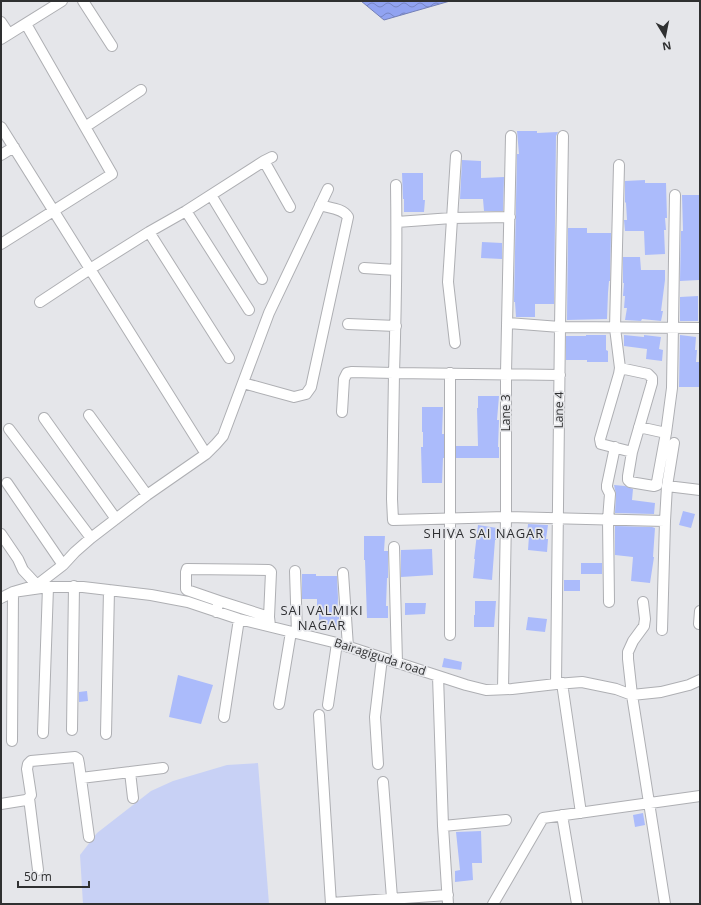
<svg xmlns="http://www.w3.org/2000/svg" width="701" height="905" viewBox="0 0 701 905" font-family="'Open Sans',sans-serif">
<defs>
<pattern id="water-waves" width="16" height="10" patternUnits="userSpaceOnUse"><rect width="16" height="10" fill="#91a3f1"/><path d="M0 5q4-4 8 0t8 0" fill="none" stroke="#7785c4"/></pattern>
</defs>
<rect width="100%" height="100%" fill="#e5e6ea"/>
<path fill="#c8d1f5" d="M 258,763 L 269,904 L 83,904 L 80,855 L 97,833 L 151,791 L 173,781 L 227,765 Z"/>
<path fill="url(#water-waves)" stroke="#7480b7" d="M 361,1 L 450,1 L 384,20 Z"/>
<path fill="#abbbfb" d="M 517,131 L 537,131 L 537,133 L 558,132 L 556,136 L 554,304 L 535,304 L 535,317 L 516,317 L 515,302 L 514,302 L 517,154 L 519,154 Z
M 462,160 L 481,161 L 481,178 L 504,177 L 503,211 L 484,211 L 483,199 L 460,199 Z
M 402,173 L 423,173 L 423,200 L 425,200 L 424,212 L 404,212 L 404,199 L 403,199 Z
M 645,180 L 645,183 L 666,183 L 667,218 L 665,218 L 666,230 L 664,230 L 665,254 L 645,255 L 644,231 L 625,231 L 624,220 L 627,220 L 626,203 L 625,202 L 625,181 Z
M 682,195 L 700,195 L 700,242 L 699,242 L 699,280 L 680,281 L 681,231 L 683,231 Z
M 568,228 L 587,228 L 587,233 L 611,233 L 610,281 L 609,281 L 608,293 L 607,319 L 567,320 Z
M 482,242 L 502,243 L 502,259 L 481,258 Z
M 623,257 L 640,257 L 641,270 L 665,270 L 665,280 L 661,311 L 663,311 L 661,321 L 642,319 L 641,321 L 625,320 L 627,308 L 624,308 L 625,296 L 623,296 L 624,283 L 623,283 Z
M 698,296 L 698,321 L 680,321 L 680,297 Z
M 586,335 L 606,335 L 606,350 L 608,351 L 608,362 L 587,362 L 587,360 L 566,360 L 566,336 L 586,336 Z
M 624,335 L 644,337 L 644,335 L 661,337 L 659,349 L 663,350 L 662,361 L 646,359 L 647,349 L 624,346 Z
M 680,335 L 696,337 L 695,350 L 697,350 L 696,362 L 700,362 L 700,387 L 679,387 Z
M 478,396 L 499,396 L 497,420 L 499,420 L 498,447 L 499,447 L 499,458 L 456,458 L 456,446 L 478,446 L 477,408 L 478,408 Z
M 422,407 L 443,407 L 442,434 L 444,434 L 444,458 L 443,458 L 442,483 L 422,483 L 421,447 L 423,447 L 423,432 L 422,432 Z
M 614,485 L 625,486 L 633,489 L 632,500 L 655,503 L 654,514 L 615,513 L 616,494 Z
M 683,511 L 695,514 L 691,528 L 679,525 Z
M 528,524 L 548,525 L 546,539 L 548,539 L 547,552 L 528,550 L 529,536 L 527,536 Z
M 478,525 L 497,528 L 496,540 L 495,540 L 492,580 L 473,578 L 475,559 L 474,559 Z
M 615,526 L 652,527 L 655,528 L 653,557 L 654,557 L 650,583 L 631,581 L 633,557 L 615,555 Z
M 364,536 L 385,536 L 384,551 L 388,551 L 388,578 L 387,578 L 386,606 L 388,606 L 388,618 L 367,618 L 365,560 L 364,560 Z
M 432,549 L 433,575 L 401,577 L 401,550 Z
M 581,563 L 602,563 L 602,574 L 581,574 Z
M 302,574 L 316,574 L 316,576 L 337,576 L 338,598 L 337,617 L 339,617 L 339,628 L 319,628 L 319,614 L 317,614 L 317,599 L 302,599 Z
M 564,580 L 580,580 L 580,591 L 564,591 Z
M 475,601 L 496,601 L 494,627 L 474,627 L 474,615 L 475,615 Z
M 405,603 L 426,603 L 425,614 L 405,615 Z
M 528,617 L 547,619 L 545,632 L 526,630 Z
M 444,658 L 462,662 L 461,670 L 442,667 Z
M 178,675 L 213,685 L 201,724 L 169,717 Z
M 87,691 L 88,701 L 79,702 L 79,692 Z
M 643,813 L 645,825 L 635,827 L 633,815 Z
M 481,831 L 482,863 L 472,863 L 473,880 L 455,882 L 455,871 L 460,870 L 456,832 Z"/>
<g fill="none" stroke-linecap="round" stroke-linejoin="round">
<g stroke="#aeafb3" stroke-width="12">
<path id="minor" d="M 83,1 L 112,46
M 1,22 L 9,34
M 1,39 L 62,1
M 1,127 L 206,454
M 85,127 L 141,90
M 1,155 L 14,147
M 264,161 L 290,207
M 619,165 L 615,328 L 620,368 L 619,374 L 600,439 L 601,444 L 632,452
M 211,195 L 262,279
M 186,211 L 249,310
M 397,222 L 452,218 L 510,217
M 149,232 L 229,358
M 1,244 L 112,174 L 26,24
M 364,268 L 396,270
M 40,302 L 90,269 L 149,232 L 186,211 L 264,161 L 272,157
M 507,323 L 560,327 L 700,328
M 348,324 L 396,326
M 455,343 L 448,282 L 456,156
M 620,368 L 648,374 L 652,378 L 652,383 L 632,452 L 628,476 L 628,480 L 630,482 L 654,486 L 657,485 L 657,482 L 666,433 L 672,388 L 675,195
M 560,375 L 394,373 L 392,499 L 393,520 L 506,517 L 665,521
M 243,383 L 294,397 L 306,394 L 311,387 L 348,217 C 343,208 329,208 320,205
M 342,412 L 344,379 L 347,373 L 352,372 L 394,373 C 396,310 397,247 396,185
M 89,415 L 147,495
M 44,418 L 116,519
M 639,427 L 666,433
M 9,429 L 91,538
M 7,483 L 63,565
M 667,486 L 700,490
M 1,534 L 18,559 L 23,570 L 37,585
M 394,547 L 397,663
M 295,571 L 297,633
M 343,573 L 348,647
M 13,592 L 48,587 L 83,587 L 151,595 L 188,602 L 239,619 L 337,643 L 466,685 L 486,690 L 512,689 L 556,684 L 582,682 L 616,689 L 632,695 L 661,692 L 689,685 L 700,680
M 1,598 L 13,592 L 37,585 L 63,565 L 75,552 L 91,538 L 147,495 L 206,454 L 216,444 L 223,436 L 269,313 L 328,189
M 219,601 L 269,617
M 609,602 L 608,520 L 610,494 L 607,488 L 607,485 L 615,447
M 643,602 L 645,619 L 644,626 L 633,641 L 628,652 L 628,659 L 632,695 L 665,904
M 216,612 L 219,601 L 187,590 L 186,589 L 186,572 L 187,569 L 269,570 L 271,572 L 269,617 L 270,626
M 699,624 L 700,611
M 662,630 L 665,521 L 667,486 L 674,443
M 450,635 L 450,373
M 438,676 L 443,826
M 562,683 L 581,813
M 556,684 L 560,327 L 563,136
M 503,689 L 506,517 L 506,373 L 511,136
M 279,704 L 291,632
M 328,705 L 337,643
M 319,715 L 331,904
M 224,717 L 239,619
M 72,730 L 74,586
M 43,733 L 48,587
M 106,734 L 109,590
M 12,741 L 13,592
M 378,764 L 375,717 L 382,658
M 130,772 L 133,798
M 81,778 L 163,768
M 383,782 L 392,898
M 29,798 L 38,870
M 1,804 L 26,800 L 29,798 L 31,795 L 27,769 L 28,764 L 31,761 L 75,757 L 78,759 L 79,764 L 89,837
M 562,815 L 577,904
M 331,903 L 448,895
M 448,904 L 443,826 L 506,820
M 493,904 L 543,818 L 700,796"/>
</g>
<use href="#minor" stroke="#fff" stroke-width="10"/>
</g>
<g text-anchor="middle" stroke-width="3.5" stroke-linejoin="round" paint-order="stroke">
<g font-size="12" fill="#2f3031" stroke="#e5e6ea">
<text transform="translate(559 410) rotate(-89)" y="4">Lane 4</text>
<text transform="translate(506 413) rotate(-90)" y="4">Lane 3</text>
<text transform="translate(380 657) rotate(18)" y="4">Bairagiguda road</text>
</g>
<g font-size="13" letter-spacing="1" fill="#2f3033" stroke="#e5e6ea">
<text x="484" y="538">SHIVA SAI NAGAR</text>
<text x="322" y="615">SAI VALMIKI<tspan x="322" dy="15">NAGAR</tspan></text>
</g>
</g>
<rect width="701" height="905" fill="none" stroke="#2f3031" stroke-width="4"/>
<g transform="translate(665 36) rotate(170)" stroke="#e5e6ea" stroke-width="3" paint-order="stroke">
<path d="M0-3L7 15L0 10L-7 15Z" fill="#2f3031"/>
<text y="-6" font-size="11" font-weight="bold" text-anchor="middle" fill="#2f3031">N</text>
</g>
<path d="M18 881v6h71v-6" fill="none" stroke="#2f3031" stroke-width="2"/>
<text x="24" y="881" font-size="12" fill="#2f3031" stroke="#e5e6ea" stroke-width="3" paint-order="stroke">50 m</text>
</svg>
